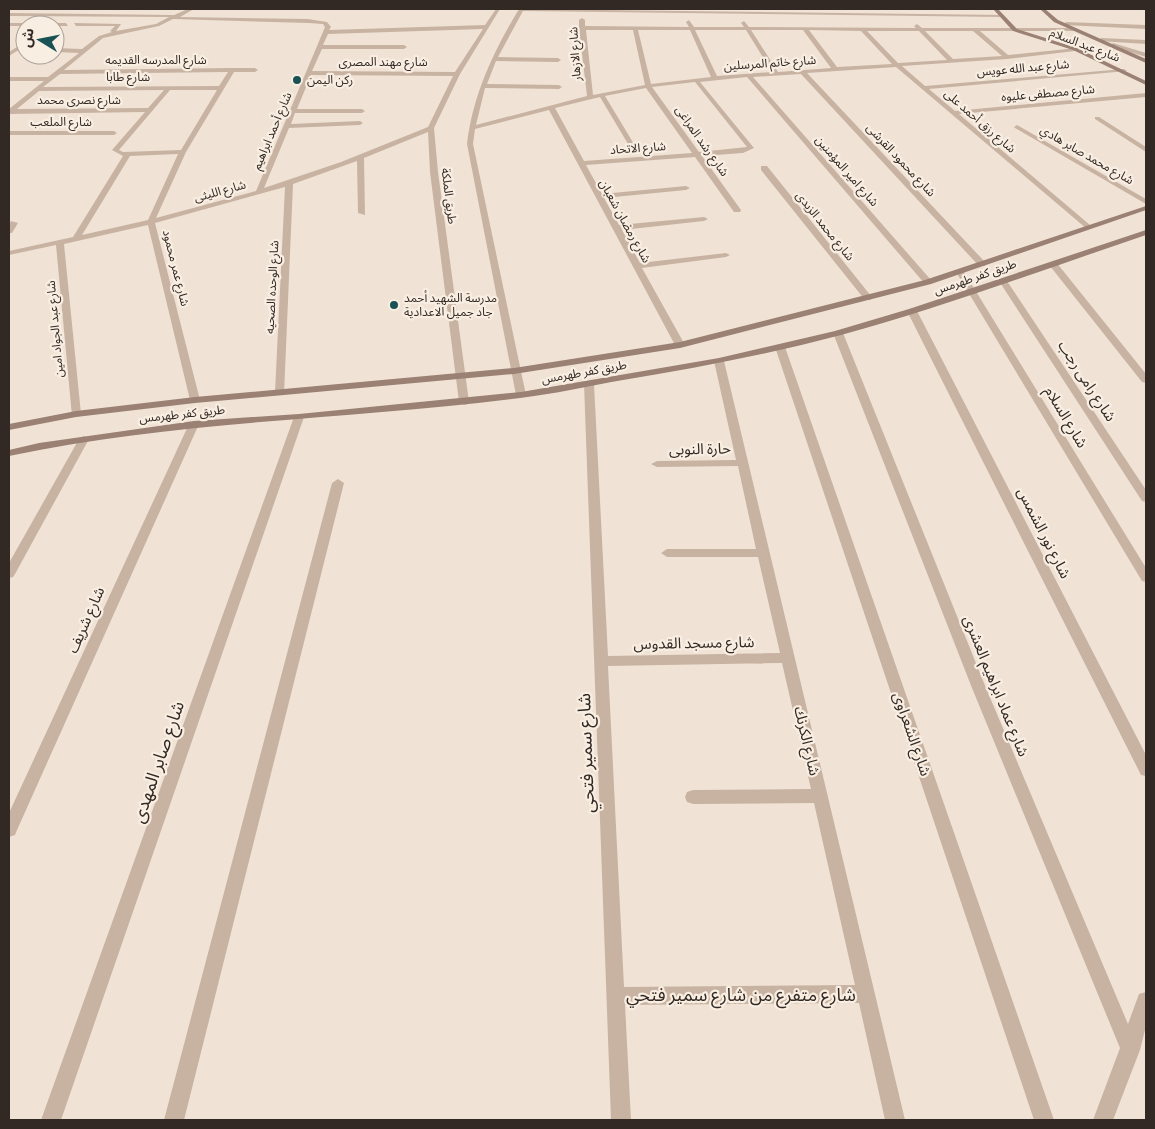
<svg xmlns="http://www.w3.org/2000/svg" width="1155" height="1129" viewBox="0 0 1155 1129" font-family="Manrope,'Noto Sans Arabic',sans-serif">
<rect width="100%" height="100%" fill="#f0e3d6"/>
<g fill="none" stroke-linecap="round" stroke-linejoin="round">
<path fill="#c8b3a2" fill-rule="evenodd" d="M 188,9 L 194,9 L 180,17 L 308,19 L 327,22 L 331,27 L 329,30 L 485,25 L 496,9 L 500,9 L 460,74 L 434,128 L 438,172 L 469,402 L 468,404 L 464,405 L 459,402 L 430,172 L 428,132 L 364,158 L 365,215 L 358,213 L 357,161 L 293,184 L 284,394 L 276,394 L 275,392 L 285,187 L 155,223 L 200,400 L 199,402 L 191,402 L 190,400 L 148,225 L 64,244 L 81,414 L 80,416 L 72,416 L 56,245 L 9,255 L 9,251 L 73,237 L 123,156 L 112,150 L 145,112 L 9,114 L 9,109 L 44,81 L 9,81 L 9,77 L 48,77 L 79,53 L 55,52 L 55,48 L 82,49 L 99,36 L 112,32 L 110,31 L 115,26 L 76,26 L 74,23 L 121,24 L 116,31 L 156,24 L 169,17 L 9,16 L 9,13 L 174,15 ZM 173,19 L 308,23 L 323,24 L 325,27 L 256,191 L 156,218 L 186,152 L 234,72 L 255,72 L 258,70 L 255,68 L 232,68 L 64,70 L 103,38 L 159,26 ZM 483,29 L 455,72 L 312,71 L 322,49 L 404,49 L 407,47 L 404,45 L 323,45 L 328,34 ZM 228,72 L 219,86 L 43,87 L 60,74 ZM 311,75 L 453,76 L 428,127 L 341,162 L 264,188 L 289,128 L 360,125 L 363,123 L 360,121 L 291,124 L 295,113 L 362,113 L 365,111 L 362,109 L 297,109 ZM 164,90 L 148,108 L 17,109 L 39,91 ZM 170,90 L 217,90 L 181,150 L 123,152 L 119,150 ZM 178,154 L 148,220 L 82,235 L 130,156 Z
M 519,9 L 1004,15 L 1001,17 L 523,11 L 498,57 L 558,58 L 561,60 L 558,62 L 496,61 L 487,84 L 559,85 L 562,87 L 559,89 L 485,88 L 476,125 L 587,96 L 579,28 L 579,20 L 582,18 L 585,20 L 585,26 L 689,27 L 686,22 L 689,20 L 694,27 L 744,27 L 741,23 L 744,21 L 749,27 L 916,28 L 914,26 L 917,24 L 922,28 L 1076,28 L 1078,31 L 980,31 L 1008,55 L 1077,48 L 1075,51 L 1007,59 L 902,66 L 925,86 L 1124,69 L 1127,71 L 929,89 L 955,111 L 1146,93 L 1146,97 L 959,114 L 1090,225 L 1091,227 L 1087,229 L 896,67 L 807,73 L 985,262 L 985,266 L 979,266 L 801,74 L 753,77 L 931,280 L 931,284 L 925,284 L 747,77 L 700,82 L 754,148 L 743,153 L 702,156 L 741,210 L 740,212 L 734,212 L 695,157 L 586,165 L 602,194 L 686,186 L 690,188 L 686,190 L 604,198 L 619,225 L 704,217 L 708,219 L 704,221 L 622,230 L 640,263 L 726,253 L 730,255 L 726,257 L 642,268 L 685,345 L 680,348 L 675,345 L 549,110 L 475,129 L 473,144 L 526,395 L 521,398 L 516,395 L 467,144 C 473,95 493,52 519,9 ZM 586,30 L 633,30 L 645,85 L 593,95 ZM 638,30 L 690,30 L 711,77 L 651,84 ZM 695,30 L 746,30 L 772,72 L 717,76 ZM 751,30 L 803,30 L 831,68 L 778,72 ZM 809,30 L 861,31 L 892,64 L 837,67 ZM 867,31 L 919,31 L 947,60 L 898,63 ZM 925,31 L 973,31 L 1002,56 L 953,59 ZM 695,82 L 747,147 L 699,152 L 652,87 ZM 646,88 L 692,153 L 584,161 L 555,108 L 600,97 L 628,144 L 631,146 L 634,144 L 605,96 Z
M 1066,22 L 1146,25 L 1146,29 L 1064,25 Z
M 66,23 L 68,26 L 9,26 L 9,23 Z
M 1101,38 L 1146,40 L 1146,44 L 1099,41 Z
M 25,42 L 25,46 L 9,56 L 9,52 Z
M 1113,43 L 1146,53 L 1146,57 L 1111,46 Z
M 1095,117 L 1099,117 L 1146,147 L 1146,152 L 1095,119 Z
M 1017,125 L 1146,199 L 1146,204 L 1015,128 L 1014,127 Z
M 9,131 L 114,131 L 117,133 L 114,135 L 9,135 Z
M 761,166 L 767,166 L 871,296 L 871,300 L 865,300 L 761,170 Z
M 11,221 L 18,223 L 12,233 L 9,233 L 9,225 Z
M 1050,262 L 1056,262 L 1146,374 L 1146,383 L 1142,382 L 1050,266 Z
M 960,269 L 964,272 L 1146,568 L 1146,582 L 1142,581 L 956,272 Z
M 1003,278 L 1007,281 L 1146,490 L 1146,502 L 1142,501 L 999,281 Z
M 912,308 L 917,311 L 1146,755 L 1146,776 L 1141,775 L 907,311 Z
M 838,330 L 843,333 L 986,688 L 1128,1024 L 1139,994 L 1146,992 L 1146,1026 L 1140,1050 L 1113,1120 L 1093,1120 L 1120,1048 L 972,688 L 833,333 Z
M 780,344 L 785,347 L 1054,1120 L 1034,1120 L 775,347 Z
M 719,358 L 724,361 L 905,1120 L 885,1120 L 859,1003 L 625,1005 L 631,1120 L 611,1120 L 584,384 L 589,381 L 594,384 L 608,656 L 780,653 L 758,557 L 667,557 L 661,553 L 667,549 L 756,549 L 738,466 L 657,467 L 651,464 L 657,461 L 736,460 L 714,361 ZM 782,663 L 811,789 L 693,790 L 687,792 L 685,797 L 687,802 L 693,804 L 814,803 L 855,985 L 624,987 L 608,666 Z
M 299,414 L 304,417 L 61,1120 L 41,1120 L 294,417 Z
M 194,421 L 199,424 L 17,830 L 15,835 L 9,837 L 9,813 L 189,424 Z
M 84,436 L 89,439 L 15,574 L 13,577 L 9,578 L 9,563 L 79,439 Z
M 338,479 L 344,483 L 184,1120 L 164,1120 L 332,483 Z"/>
<path fill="#9b8174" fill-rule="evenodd" d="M 993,9 L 998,9 L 1017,29 L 1077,48 L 1146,81 L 1146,85 L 1073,50 L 1013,31 Z
M 1040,9 L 1045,9 L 1058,20 L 1146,59 L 1146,63 L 1054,22 Z
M 1146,206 L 1146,210 L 931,284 L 680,348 L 514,374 L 195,403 L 76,417 L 9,430 L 9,424 L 76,411 L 195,397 L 514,368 L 680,342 L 925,280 Z
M 1146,230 L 1146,235 C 1045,269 944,307 841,335 C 769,354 696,368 623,380 C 589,386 554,394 520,398 C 350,420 177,420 9,456 L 9,450 L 39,443 L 194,421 L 299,414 L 521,392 L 719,358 L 835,331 L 909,309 Z"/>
</g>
<g fill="#1a5154" stroke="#f9eee2" stroke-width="2">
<circle cx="297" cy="80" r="5"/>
<circle cx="394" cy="305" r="5"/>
</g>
<g text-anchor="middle" stroke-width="4.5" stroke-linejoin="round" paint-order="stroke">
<g font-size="12" fill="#332924" stroke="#f9eee2">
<text transform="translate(1085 45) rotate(21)" y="4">شارع عبد السلام</text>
<text transform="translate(575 54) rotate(-94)" y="4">شارع الازهار</text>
<text x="156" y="64">شارع المدرسه القديمه</text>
<text x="383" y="66">شارع مهند المصرى</text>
<text transform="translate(770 63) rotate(-4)" y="4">شارع خاتم المرسلين</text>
<text transform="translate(1023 68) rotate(-5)" y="4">شارع عبد الله عويس</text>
<text x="128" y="81">شارع طابا</text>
<text transform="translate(1048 93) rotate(-5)" y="4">شارع مصطفى عليوه</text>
<text x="79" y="104">شارع نصرى محمد</text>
<text transform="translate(980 121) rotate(41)" y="4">شارع رزق أحمد على</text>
<text x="61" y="126">شارع الملعب</text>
<text transform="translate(272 131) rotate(-67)" y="4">شارع أحمد ابراهيم</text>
<text transform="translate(702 141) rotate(55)" y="4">شارع رشد المراغى</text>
<text transform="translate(638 148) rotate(-4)" y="4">شارع الاتحاد</text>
<text transform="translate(1087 155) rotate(30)" y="4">شارع محمد صابر هادي</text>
<text transform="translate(901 160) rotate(47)" y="4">شارع محمود القرشى</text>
<text transform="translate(847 171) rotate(49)" y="4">شارع امير المؤمنين</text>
<text transform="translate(220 191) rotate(-15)" y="4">شارع الليثى</text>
<text transform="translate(449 196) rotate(83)" y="4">طريق الملكة</text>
<text transform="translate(625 221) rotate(61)" y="4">شارع رمضان شعبان</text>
<text transform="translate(825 226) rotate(51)" y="4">شارع محمد الزيدى</text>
<text transform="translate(176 268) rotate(76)" y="4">شارع عمر محمود</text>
<text transform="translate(975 277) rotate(-19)" y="4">طريق كفر طهرمس</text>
<text transform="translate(272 287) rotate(-87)" y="4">شارع الوحده الصحيه</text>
<text transform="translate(55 329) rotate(-95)" y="4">شارع عبد الجواد امين</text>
<text transform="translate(584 372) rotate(-10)" y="4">طريق كفر طهرمس</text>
<text transform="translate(182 414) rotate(-6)" y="4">طريق كفر طهرمس</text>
</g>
<g font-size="12" fill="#332924" stroke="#f9eee2" text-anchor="start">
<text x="307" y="84">ركن اليمن</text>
<text x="404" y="302">مدرسة الشهيد أحمد<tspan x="404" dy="14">جاد جميل الاعدادية</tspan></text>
</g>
<g font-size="15" fill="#332924" stroke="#f9eee2">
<text transform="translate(1087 381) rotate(57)" y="5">شارع رامى رجب</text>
<text transform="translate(1066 417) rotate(59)" y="5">شارع السلام</text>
<text transform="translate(700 449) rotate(-1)" y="5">حارة النوبى</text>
<text transform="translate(1044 533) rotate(63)" y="5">شارع نور الشمس</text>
<text transform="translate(86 620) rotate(-66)" y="5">شارع شريف</text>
<text transform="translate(694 643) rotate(-1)" y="5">شارع مسجد القدوس</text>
<text transform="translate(996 686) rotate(68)" y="5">شارع عماد ابراهيم العشرى</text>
<text transform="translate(912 734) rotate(71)" y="5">شارع الشعراوى</text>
<text transform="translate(807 741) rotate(77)" y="5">شارع الكرنك</text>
</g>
<g font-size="18" fill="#332924" stroke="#f9eee2">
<text transform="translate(586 753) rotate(-92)" y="6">شارع سمير فتحي</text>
<text transform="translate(158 762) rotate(-71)" y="6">شارع صابر المهدى</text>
<text x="741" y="1001">شارع متفرع من شارع سمير فتحي</text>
</g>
</g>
<rect width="1155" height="1129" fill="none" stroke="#332924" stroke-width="20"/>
<g transform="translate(40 40) rotate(280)"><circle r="24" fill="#f9eee2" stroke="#aa9f96"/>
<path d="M0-4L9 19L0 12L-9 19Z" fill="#1a5154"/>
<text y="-8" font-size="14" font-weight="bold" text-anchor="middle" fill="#332924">ش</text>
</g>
</svg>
